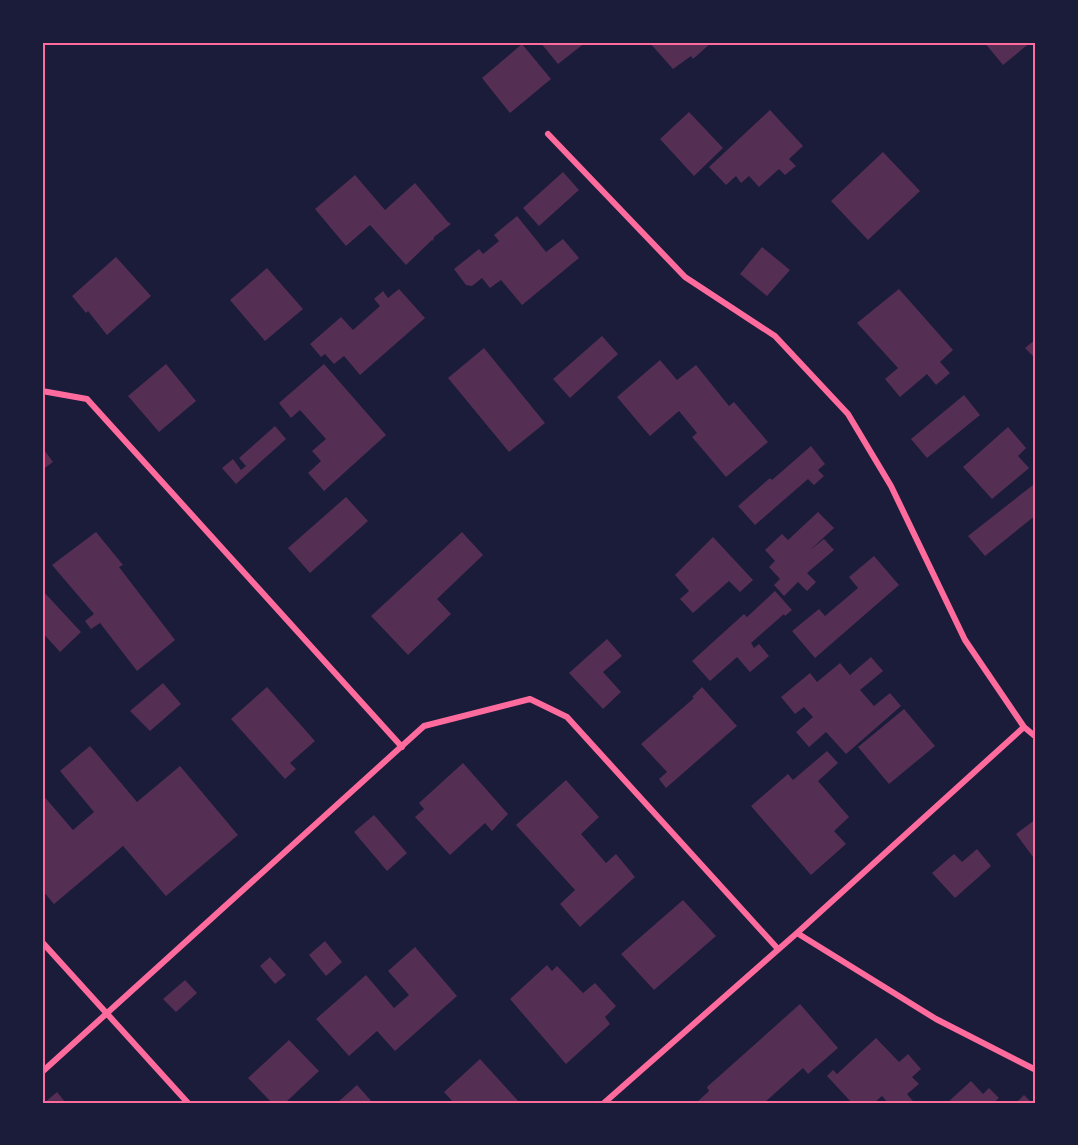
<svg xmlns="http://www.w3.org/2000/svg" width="1078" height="1145" viewBox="0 0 1078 1145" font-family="'Crimson Pro',serif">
<rect width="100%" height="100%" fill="#1b1b3a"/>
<path fill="#542f53" d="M 540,42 L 586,42 L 558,64 Z
M 649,42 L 712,42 L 693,59 L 691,56 L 673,69 Z
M 984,42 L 1031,42 L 1003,65 Z
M 522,44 L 551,79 L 510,113 L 482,78 Z
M 770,110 L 803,146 L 789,159 L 796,166 L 785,175 L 779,169 L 759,187 L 749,176 L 741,183 L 736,176 L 726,185 L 709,167 Z
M 689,112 L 723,148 L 694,176 L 660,139 Z
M 883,152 L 920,191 L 868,240 L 831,201 Z
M 563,172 L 579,190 L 539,226 L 523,208 Z
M 355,175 L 385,210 L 415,183 L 448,222 L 451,224 L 434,237 L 433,241 L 432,240 L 406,265 L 370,225 L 346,246 L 315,209 Z
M 517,216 L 546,252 L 563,239 L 579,258 L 522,305 L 501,280 L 490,288 L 482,278 L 472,286 L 466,285 L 454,269 L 479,249 L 483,254 L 499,241 L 494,235 Z
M 762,247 L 790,270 L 767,296 L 740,274 Z
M 116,257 L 151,296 L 107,335 L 88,311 L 86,313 L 72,296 Z
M 267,268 L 303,309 L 265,341 L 230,300 Z
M 399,289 L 425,318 L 360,375 L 344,356 L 334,364 L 325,354 L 321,357 L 310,344 L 341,317 L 353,330 L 380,306 L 374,299 L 383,291 L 388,298 Z
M 899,289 L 953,350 L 940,362 L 950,373 L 936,385 L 927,374 L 900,397 L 885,379 L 898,368 L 857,323 Z
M 602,336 L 618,354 L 570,398 L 553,379 Z
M 1036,339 L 1036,359 L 1025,348 Z
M 484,348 L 545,423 L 509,452 L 448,378 Z
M 660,360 L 677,380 L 696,365 L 729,406 L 734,402 L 768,442 L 726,477 L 692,437 L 697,433 L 679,411 L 650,436 L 617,397 Z
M 166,364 L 196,401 L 159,432 L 128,396 Z
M 324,364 L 386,435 L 324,491 L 308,473 L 321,461 L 312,451 L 326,439 L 300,410 L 291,418 L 279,403 Z
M 964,395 L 980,415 L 927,458 L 911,439 Z
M 275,426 L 286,439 L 236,484 L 222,468 L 233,459 L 241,470 L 246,466 L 239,458 Z
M 1008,427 L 1026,448 L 1018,456 L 1029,468 L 992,499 L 963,467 Z
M 811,446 L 825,464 L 818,470 L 824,476 L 814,485 L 808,479 L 755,525 L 738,506 L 770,478 L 772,480 Z
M 42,447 L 53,462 L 42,470 Z
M 1033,485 L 1036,490 L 1036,515 L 985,556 L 968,536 Z
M 346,497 L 368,521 L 310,573 L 288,548 Z
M 818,512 L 834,528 L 810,550 L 824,539 L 834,550 L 807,573 L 816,582 L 807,591 L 798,582 L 784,596 L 774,585 L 780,579 L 769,567 L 775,561 L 765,550 L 782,534 L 788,540 Z
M 96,532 L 123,565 L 119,567 L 175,640 L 137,671 L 100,623 L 91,629 L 85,621 L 94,614 L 52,565 Z
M 462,532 L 483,555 L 437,599 L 451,614 L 408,655 L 371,616 Z
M 713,537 L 753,580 L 740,592 L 729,581 L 693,613 L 680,599 L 689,591 L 675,575 Z
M 874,556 L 899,585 L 815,658 L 792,631 L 819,609 L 825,616 L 858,588 L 849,577 Z
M 42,590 L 81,632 L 60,652 L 42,632 Z
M 775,591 L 792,610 L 785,616 L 784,614 L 751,643 L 754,648 L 759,644 L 769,656 L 750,672 L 737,657 L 710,681 L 692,661 L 744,614 L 747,617 Z
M 607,639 L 622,656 L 603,672 L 621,692 L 603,709 L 569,673 Z
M 871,657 L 883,671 L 860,690 L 874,706 L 890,693 L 901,706 L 846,754 L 826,732 L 809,747 L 796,732 L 813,717 L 804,707 L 795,714 L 781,697 L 810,673 L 817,682 L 840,663 L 850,675 Z
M 163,683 L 181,704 L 150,731 L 130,711 Z
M 267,687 L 315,741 L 290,763 L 296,769 L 285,779 L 231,719 Z
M 702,687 L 737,726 L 666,788 L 659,779 L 667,772 L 641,744 L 694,698 L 692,697 Z
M 904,709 L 935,746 L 889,784 L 858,747 Z
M 90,746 L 137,802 L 180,766 L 238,835 L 166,896 L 123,846 L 54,904 L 42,890 L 42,794 L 73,830 L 94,812 L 60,771 Z
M 827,751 L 838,763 L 818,781 L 849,817 L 834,831 L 846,844 L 811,875 L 751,806 L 788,774 L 793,780 Z
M 463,763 L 508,814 L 492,831 L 485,823 L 450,855 L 415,817 L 424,809 L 419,803 Z
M 566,780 L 599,817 L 581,834 L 606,863 L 616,854 L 635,877 L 580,927 L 560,904 L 575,890 L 516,825 Z
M 374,815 L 407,853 L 387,871 L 354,832 Z
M 1036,819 L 1036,861 L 1016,834 Z
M 977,849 L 991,866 L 955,898 L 932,873 L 954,854 L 962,862 Z
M 683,900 L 716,936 L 654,990 L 621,954 Z
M 325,941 L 342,962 L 326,976 L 309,955 Z
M 415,947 L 457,996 L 395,1051 L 377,1031 L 349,1056 L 316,1019 L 366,975 L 394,1008 L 409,995 L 388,971 Z
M 270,957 L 286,975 L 275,984 L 260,966 Z
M 547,965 L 552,971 L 557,966 L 583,993 L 595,983 L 616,1006 L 605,1017 L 610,1024 L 566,1064 L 510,999 Z
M 185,980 L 197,993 L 176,1012 L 163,999 Z
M 800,1004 L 838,1048 L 808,1074 L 803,1068 L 764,1103 L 696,1103 L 709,1091 L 707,1087 Z
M 876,1038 L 899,1062 L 908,1054 L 921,1069 L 912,1077 L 919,1084 L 907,1094 L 913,1101 L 910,1103 L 888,1103 L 882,1096 L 874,1103 L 852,1103 L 827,1076 L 833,1070 L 837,1074 Z
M 289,1040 L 319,1071 L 285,1103 L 272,1103 L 248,1078 Z
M 480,1059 L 520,1103 L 454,1103 L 444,1092 Z
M 971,1081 L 983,1094 L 989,1088 L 999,1098 L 993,1103 L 947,1103 Z
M 357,1085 L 373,1103 L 337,1103 Z
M 57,1092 L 66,1103 L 44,1103 Z
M 1024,1095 L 1032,1103 L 1016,1103 Z"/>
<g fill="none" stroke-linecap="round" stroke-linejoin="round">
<path stroke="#ff6b9d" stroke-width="6" d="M 548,134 L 685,277 L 775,336 L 848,414 L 891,486 L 965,640 L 1024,727 L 1036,737
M 42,391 L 87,399 L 402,747
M 797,933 L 936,1019 L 1036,1070
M 42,942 L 188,1103
M 42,1072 L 424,726 L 530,699 L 567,717 L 778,949
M 604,1103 L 797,933 L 1024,727"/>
</g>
<rect width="1078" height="1145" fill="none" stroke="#1b1b3a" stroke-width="87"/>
<rect x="44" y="44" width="990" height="1058" fill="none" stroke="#ff6b9d" stroke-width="2"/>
</svg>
